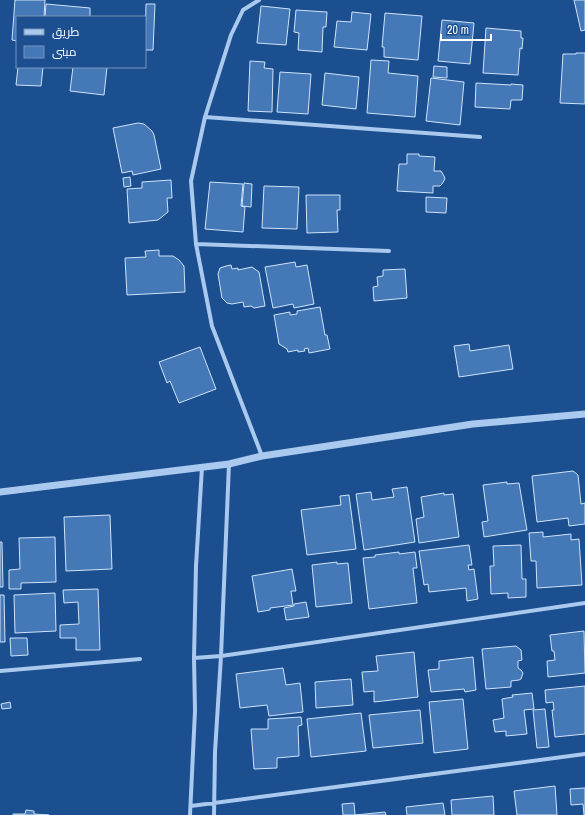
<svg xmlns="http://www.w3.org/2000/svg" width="585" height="815" viewBox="0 0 585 815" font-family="'Archivo Narrow',Cairo,sans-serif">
<rect width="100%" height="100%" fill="#1b4f8f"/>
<path fill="#4478b7" stroke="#cfe3fa" d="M 15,0 L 45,0 L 44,17 L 17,17 L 17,41 L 12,40 Z
M 574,0 L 585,0 L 585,30 L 581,31 Z
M 46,4 L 90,8 L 90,17 L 45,17 Z
M 146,4 L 155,4 L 153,50 L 145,50 Z
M 261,6 L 290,9 L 286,45 L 257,43 Z
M 296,10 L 327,12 L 326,27 L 323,27 L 322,52 L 298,50 L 299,33 L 294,32 Z
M 352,12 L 371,14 L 367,50 L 334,47 L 337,21 L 351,22 Z
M 385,13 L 422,16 L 418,60 L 384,57 L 384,47 L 382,47 Z
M 442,20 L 474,23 L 470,64 L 438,61 Z
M 486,28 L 521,31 L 521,38 L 523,38 L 522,49 L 520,48 L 518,75 L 483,73 Z
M 576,53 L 585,53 L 585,104 L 560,103 L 563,54 L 576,54 Z
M 371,60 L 389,61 L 388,73 L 418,76 L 415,117 L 367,113 Z
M 250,61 L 265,62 L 264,68 L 273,69 L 272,112 L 248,111 Z
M 434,66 L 447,67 L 447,78 L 433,77 Z
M 18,67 L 43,67 L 41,86 L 16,85 Z
M 73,67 L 107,67 L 104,95 L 70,91 Z
M 280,72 L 311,74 L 308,114 L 277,112 Z
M 325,73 L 359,77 L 356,109 L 322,105 Z
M 431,78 L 464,82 L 460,125 L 426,121 Z
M 476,83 L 511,85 L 511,84 L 523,85 L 522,100 L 511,100 L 510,109 L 475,107 Z
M 138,123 L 144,124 L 152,131 L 154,135 L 161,169 L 133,175 L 132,171 L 122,173 L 113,128 Z
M 407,154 L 419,154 L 419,156 L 435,157 L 434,171 L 441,171 L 444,176 L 445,179 L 442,184 L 440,186 L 433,186 L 433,193 L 397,191 L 399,164 L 407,164 Z
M 130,177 L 131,186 L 124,187 L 123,178 Z
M 171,180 L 172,198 L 167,198 L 168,212 L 158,220 L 129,223 L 127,189 L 142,188 L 142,182 Z
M 210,182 L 243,184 L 241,206 L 245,207 L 243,232 L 205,229 Z
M 244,183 L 252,184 L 251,207 L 242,206 Z
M 264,186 L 299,187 L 297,229 L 262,228 Z
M 306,195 L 340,195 L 340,210 L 337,210 L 338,232 L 307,233 Z
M 426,197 L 447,198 L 446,213 L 426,212 Z
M 159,250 L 159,256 L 173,256 L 179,260 L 184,266 L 185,292 L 127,295 L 125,258 L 146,257 L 145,251 Z
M 295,262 L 296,267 L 307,265 L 314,304 L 294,308 L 293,304 L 273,308 L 265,267 Z
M 231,265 L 232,269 L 238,268 L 238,270 L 252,267 L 259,272 L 265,306 L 254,308 L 251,306 L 244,307 L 243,302 L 232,304 L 227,303 L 222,298 L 218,274 L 220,268 L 226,266 Z
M 405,269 L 407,298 L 374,301 L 373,287 L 378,286 L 377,277 L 383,276 L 383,270 Z
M 320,307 L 325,335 L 327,335 L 330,349 L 309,353 L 308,348 L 304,349 L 305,351 L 298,352 L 298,350 L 288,352 L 287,349 L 279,344 L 274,315 L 290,312 L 290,315 L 297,314 L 297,311 Z
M 469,344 L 470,351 L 509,345 L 513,369 L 459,377 L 454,346 Z
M 200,347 L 216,389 L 179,403 L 170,381 L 167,383 L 159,362 Z
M 573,471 L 578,475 L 581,504 L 585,503 L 585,524 L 569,526 L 568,518 L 537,522 L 532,476 Z
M 507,482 L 507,484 L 519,483 L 527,530 L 484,537 L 482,522 L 488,521 L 483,485 Z
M 407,487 L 415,542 L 364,550 L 356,494 L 371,492 L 372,500 L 394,497 L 392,489 Z
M 444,493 L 444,495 L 453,494 L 459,537 L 419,543 L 416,519 L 424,517 L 421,497 Z
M 349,495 L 356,549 L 307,555 L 301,510 L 341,505 L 340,496 Z
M 110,515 L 112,569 L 66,571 L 64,517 Z
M 543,532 L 543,537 L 571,534 L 571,540 L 579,539 L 582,585 L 537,588 L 536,561 L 531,561 L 529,533 Z
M 55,537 L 56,582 L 21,583 L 21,589 L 9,589 L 9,570 L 20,569 L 19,538 Z
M 0,542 L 2,542 L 3,587 L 0,587 Z
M 469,545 L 472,565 L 468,565 L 469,570 L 474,569 L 478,599 L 467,601 L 466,588 L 429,592 L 428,584 L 424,585 L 419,551 Z
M 521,545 L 522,579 L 526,579 L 526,597 L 508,598 L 508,593 L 491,594 L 490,566 L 494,566 L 493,546 Z
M 399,552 L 399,554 L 415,552 L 417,568 L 413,568 L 417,603 L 369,609 L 363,558 L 375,557 L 375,555 Z
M 337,562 L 337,564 L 348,563 L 352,603 L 316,607 L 312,565 Z
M 292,569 L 296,591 L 291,591 L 293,605 L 270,608 L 270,610 L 258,612 L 252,576 Z
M 98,589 L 100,650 L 76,650 L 76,638 L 60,638 L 60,625 L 79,624 L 78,602 L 64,603 L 63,590 Z
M 55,593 L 56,631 L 15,633 L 14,595 Z
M 0,595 L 4,595 L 5,642 L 0,642 Z
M 306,602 L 309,617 L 286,620 L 284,608 L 294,606 L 294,604 Z
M 584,631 L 585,673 L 548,677 L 547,661 L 555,660 L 554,651 L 552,651 L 550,635 Z
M 10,638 L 27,638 L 28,655 L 11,656 Z
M 516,646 L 521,650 L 522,660 L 518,661 L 518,668 L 521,670 L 523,673 L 521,679 L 519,680 L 511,681 L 511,687 L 486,689 L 482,649 Z
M 414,652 L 418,697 L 374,702 L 374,691 L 364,692 L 362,672 L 378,671 L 376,656 Z
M 473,657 L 476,690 L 465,692 L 464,689 L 431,692 L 428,670 L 439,669 L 439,661 Z
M 283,668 L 286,685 L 300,683 L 303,712 L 269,716 L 267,705 L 240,708 L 236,674 Z
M 351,679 L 353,705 L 316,708 L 315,682 Z
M 585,686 L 585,734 L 555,737 L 552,710 L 554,710 L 553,702 L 546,703 L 545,690 Z
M 532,693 L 534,709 L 524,710 L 527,734 L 506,736 L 506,731 L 495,732 L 493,720 L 504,718 L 502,699 L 513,697 L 512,695 Z
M 463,699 L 468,749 L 434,753 L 429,702 Z
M 10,702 L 11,708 L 2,709 L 1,704 Z
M 545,709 L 549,747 L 537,748 L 533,710 Z
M 420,710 L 423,743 L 373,748 L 369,715 Z
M 361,713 L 366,751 L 311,757 L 307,719 Z
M 301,717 L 302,725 L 298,726 L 299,756 L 277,758 L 277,768 L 254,769 L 251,729 L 268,729 L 268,719 Z
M 555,786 L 557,815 L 517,815 L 514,791 Z
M 585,788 L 585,815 L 584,815 L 583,804 L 571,805 L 570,789 Z
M 493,796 L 494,815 L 452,815 L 451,800 Z
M 354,803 L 355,815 L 385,812 L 386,815 L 343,815 L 342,804 Z
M 443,803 L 445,815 L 407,815 L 406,807 Z
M 26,810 L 34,811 L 34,814 L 49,815 L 13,815 L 13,814 L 25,814 Z"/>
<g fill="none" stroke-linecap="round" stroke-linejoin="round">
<path stroke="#a9c9ee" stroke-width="4" d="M 259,0 L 243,10 L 231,35 L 205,117 L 191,181 L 196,244 L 212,326 L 262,456
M 205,117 L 480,137
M 196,244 L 389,251
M 194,658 L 221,656 L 585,603
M 0,671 L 140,659
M 191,806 L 585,754
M 190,815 L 195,711 L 194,658 L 196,566 L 202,467
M 214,815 L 215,752 L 221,656 L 229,464"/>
<path stroke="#a9c9ee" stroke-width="7" d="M 0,492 L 229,464 L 262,456 L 473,424 L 585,414"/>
</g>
<rect x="16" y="16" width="130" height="52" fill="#1b4f8f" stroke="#7695bc"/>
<rect x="24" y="29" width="20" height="6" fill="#a9c9ee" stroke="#7695bc"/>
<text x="52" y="36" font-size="12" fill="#ffffff">طريق</text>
<rect x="24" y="46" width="20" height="12" fill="#4478b7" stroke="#7695bc"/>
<text x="52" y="56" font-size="12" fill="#ffffff">مبنى</text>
<path d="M441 34v6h50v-6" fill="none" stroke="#ffffff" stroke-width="2"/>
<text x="447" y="34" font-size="12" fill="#ffffff" stroke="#1b4f8f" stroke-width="3" paint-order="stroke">20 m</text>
</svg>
